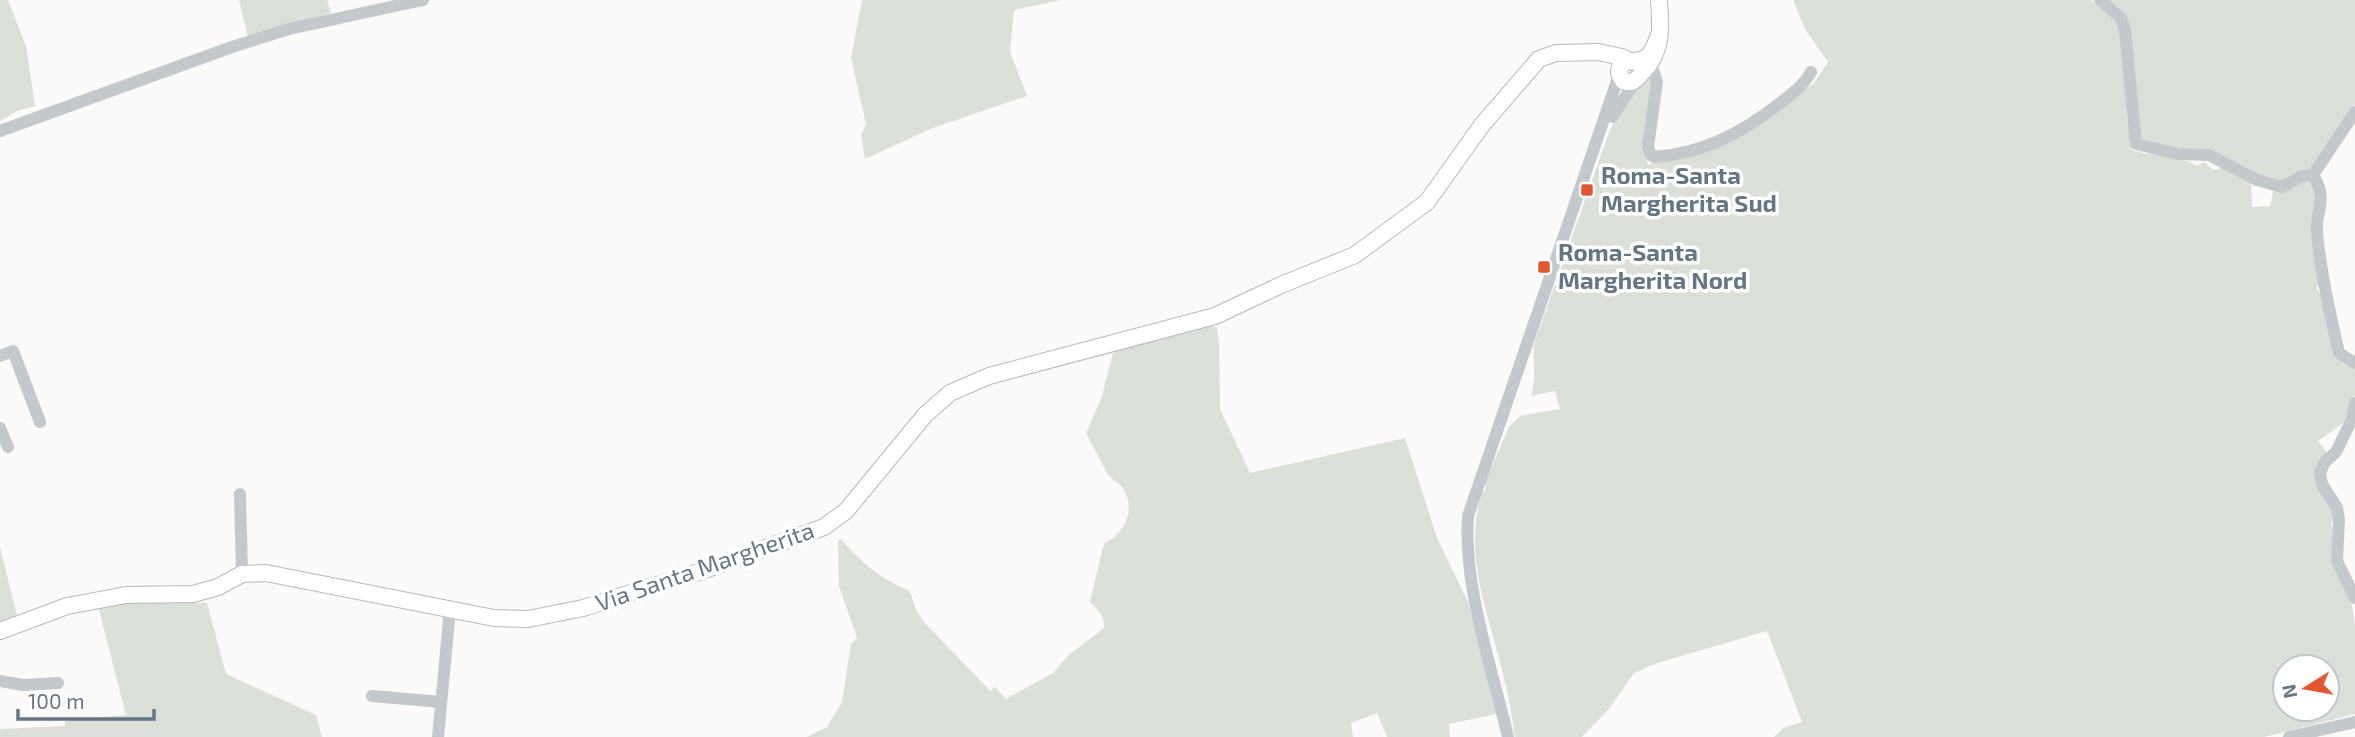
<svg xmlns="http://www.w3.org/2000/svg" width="2355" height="737" viewBox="0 0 2355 737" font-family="'Exo 2',sans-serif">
<rect width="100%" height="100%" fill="#fafaf8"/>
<path fill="#dadfd7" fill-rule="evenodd" d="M 0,0 L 8,0 L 26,46 L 35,106 L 19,110 L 0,121 Z
M 239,0 L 327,0 L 331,13 L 248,37 Z
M 862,0 L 1061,0 L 1014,10 L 1010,52 L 1027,96 L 930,129 L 865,159 L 861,135 L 866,124 L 851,58 Z
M 1793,0 L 2091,0 L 2121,26 L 2130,108 L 2127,119 L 2131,122 L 2133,146 L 2131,149 C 2138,155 2180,155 2197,166 L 2204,162 L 2213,170 L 2223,168 L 2251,183 L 2252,207 L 2270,206 L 2274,188 L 2308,178 L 2317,185 L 2321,284 L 2316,288 L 2322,297 L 2343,364 L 2350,363 L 2355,367 L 2355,396 L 2352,399 L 2347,420 L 2318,441 L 2328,454 L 2319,466 L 2336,515 L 2331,523 L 2332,529 L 2351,600 L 2355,626 L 2355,714 L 2264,737 L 1774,737 L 1783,728 L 1802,722 L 1767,631 L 1657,663 L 1634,673 L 1608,710 L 1582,737 L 1515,737 C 1512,717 1509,698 1504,678 C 1490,617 1462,556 1482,493 L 1485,491 L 1486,486 L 1484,484 L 1509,427 L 1520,416 L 1560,409 L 1555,391 L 1531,396 C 1537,378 1532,362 1534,344 L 1608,135 L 1617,115 L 1651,68 C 1658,100 1638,134 1648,165 L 1713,146 L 1751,129 L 1814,83 L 1828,62 L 1805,29 ZM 2285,667 L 2327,667 L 2327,709 L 2285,709 Z
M 2105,0 L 2355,0 L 2355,104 L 2314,168 L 2284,182 L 2138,140 L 2137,118 L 2139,110 L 2137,109 L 2127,27 Z
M 1206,324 L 1217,328 L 1219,344 L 1220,409 L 1250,473 L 1405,438 L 1437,538 L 1468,602 L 1496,714 L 1449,724 L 1450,737 L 1387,737 L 1377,713 L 1351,723 L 1353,737 L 807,737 L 827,727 L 842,702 L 851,644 L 857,638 L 839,586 L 838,541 L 841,539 C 863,564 879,578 910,591 L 916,610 L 924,622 L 990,691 L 995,687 L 1006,699 L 1053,673 L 1070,654 L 1104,628 C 1105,616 1098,610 1090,602 L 1104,543 C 1126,534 1136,508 1123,489 C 1119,482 1111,480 1107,473 C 1100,460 1093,446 1086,433 L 1101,399 L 1115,346 Z
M 0,547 L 17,616 L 0,623 Z
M 126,602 L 207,603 L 226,674 L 316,715 L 322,737 L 0,737 L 0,729 L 65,726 L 65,721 L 126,715 L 98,606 Z"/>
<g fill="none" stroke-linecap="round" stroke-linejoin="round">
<g stroke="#b5babe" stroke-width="18">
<path id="major" d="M 1659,35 C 1650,57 1650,60 1626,62 L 1620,66 L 1619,73 L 1623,81 C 1633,84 1636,80 1642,73 C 1663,51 1661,30 1659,0
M 0,631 L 67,606 L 126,595 L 193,594 L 218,587 L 242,574 L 266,573 L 494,618 L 528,619 L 583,608 L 699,572 L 824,527 L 846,511 L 925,415 L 950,393 L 989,376 L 1215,316 L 1281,285 L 1355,255 L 1427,202 L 1482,125 L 1539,59 L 1556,53 L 1598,52 L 1622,57 L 1629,61"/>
</g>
<path stroke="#c3c8cc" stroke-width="12" d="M 2100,0 L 2121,18 L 2125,30 L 2136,144 L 2178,154 L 2209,155 L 2257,180 L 2282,187 L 2302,176 L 2313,175
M 1651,64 L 1657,82 L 1648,147 L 1651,155 L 1654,157 C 1701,154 1744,132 1780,103 C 1792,94 1804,85 1811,72
M 1612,117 L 1637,79
M 0,131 L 232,47 L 289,29 L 423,0
M 2313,175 C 2329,200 2315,210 2317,233 C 2321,274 2330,313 2339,353 L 2355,363
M 2313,175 L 2355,112
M 0,356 L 13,351 L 40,422
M 2355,403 L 2352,419 L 2336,452 L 2325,462 L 2320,473 L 2322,484 L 2337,508 L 2339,519 L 2337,561 L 2355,598
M 0,428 L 8,447
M 240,494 L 242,574
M 0,681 L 23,685 L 58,683
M 372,696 L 441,702
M 438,737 L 450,609
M 1508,737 C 1492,668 1463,586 1468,516 L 1619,75
M 2289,737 L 2355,722"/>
<use href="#major" stroke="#fff" stroke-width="16"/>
</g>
<g fill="#e4572e" stroke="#fff" stroke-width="2.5">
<rect x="1580" y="183" width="14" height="14" rx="3.5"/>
<rect x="1537" y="260" width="14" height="14" rx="3.5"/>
</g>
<g text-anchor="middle" stroke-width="7" stroke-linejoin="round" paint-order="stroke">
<g font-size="24" font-weight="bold" fill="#657683" stroke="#fff" text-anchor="start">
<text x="1601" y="184">Roma-Santa<tspan x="1601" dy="28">Margherita Sud</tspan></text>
<text x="1558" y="261">Roma-Santa<tspan x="1558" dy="28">Margherita Nord</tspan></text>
</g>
<g font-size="24" fill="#657683" stroke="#fff">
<text transform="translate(705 567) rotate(-19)" y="8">Via Santa Margherita</text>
</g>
</g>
<g transform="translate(2306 688) rotate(259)"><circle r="33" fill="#ffffff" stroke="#c1c8cd" stroke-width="2"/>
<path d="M0-5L12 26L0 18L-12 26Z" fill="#e4572e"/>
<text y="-10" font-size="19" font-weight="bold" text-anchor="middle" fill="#657683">N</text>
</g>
<path d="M18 709v10h136v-10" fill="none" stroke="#657683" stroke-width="3.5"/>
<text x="28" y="709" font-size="21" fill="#657683" stroke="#ffffff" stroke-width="5" paint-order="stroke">100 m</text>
</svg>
